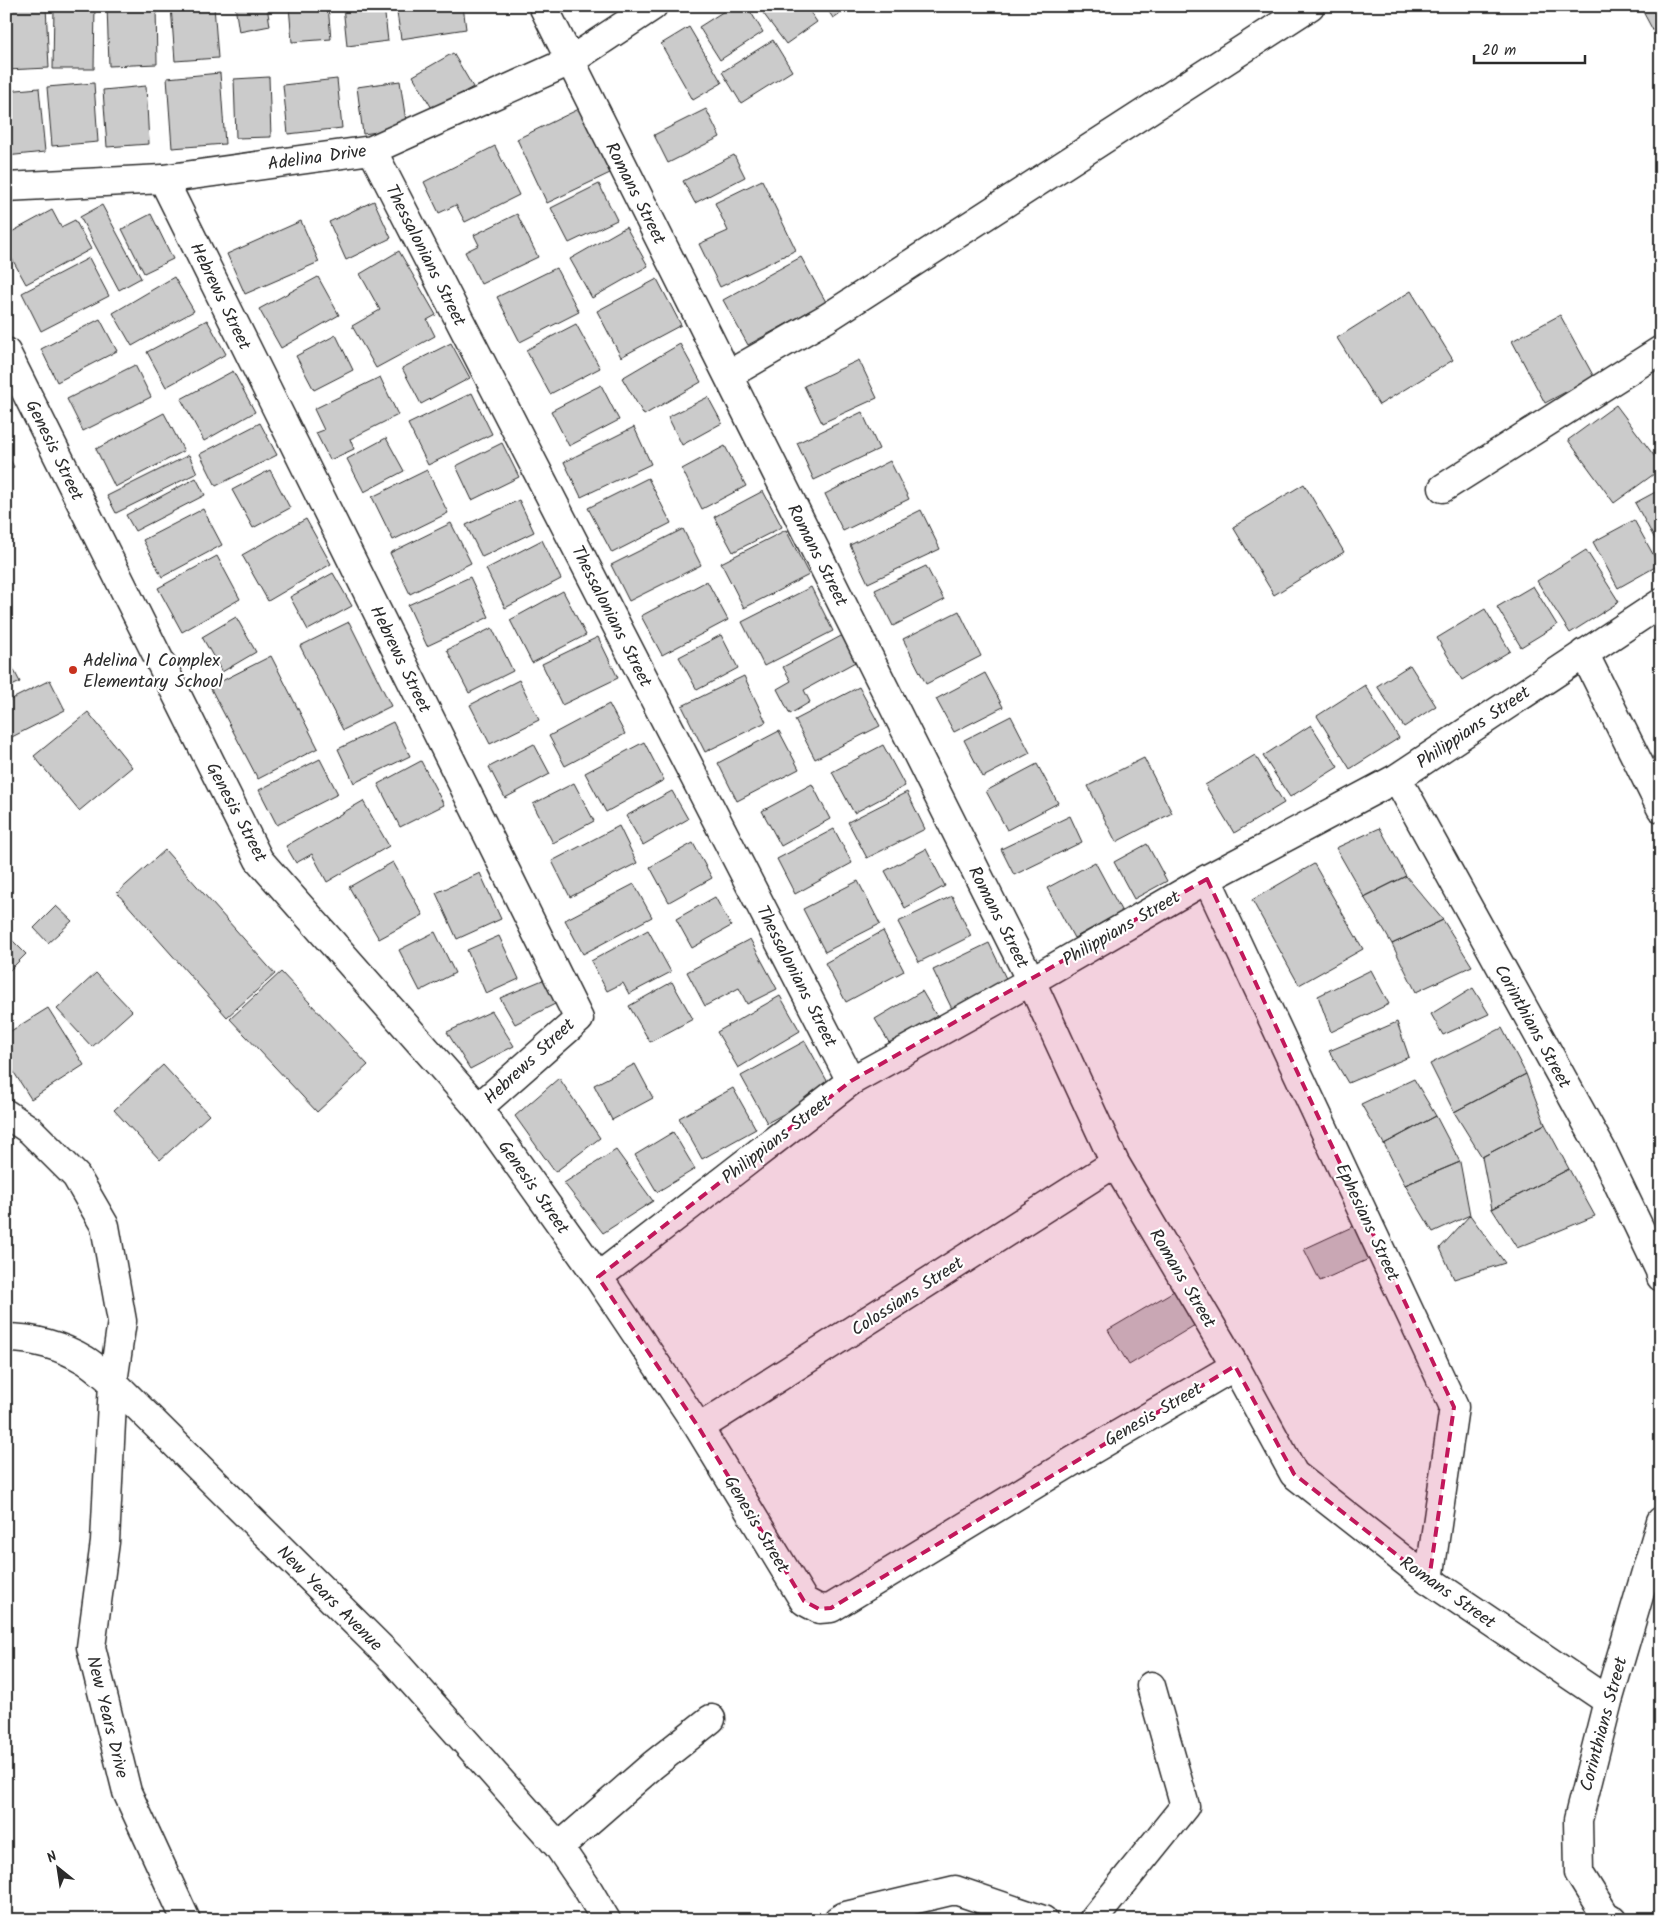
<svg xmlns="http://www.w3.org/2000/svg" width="1667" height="1926" viewBox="0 0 1667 1926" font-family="Kalam,sans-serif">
<rect width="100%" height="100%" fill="#fff"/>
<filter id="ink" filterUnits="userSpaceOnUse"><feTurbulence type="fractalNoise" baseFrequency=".02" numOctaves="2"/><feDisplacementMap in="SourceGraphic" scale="10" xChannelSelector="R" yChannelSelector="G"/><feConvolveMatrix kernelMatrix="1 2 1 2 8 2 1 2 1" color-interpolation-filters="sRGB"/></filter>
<g filter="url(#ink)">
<path fill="#cbcbcb" stroke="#2b2b2b" d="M 6,6 L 46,6 L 49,68 L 6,70 Z
M 54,6 L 95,6 L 94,69 L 53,69 Z
M 107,6 L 156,6 L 157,64 L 109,66 Z
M 171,6 L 214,6 L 218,58 L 175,61 Z
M 235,6 L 267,6 L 270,26 L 239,32 Z
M 289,6 L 328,6 L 331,39 L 292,42 Z
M 343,6 L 384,6 L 388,41 L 347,46 Z
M 396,6 L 463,6 L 466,29 L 401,39 Z
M 732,6 L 747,6 L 763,32 L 720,60 L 699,27 Z
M 772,6 L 806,6 L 817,22 L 786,44 L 763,13 Z
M 825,6 L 851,6 L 833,18 Z
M 1640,6 L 1661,6 L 1661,33 L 1656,36 Z
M 689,27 L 722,83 L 693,100 L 661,44 Z
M 773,40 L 792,71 L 741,103 L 722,72 Z
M 453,53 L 473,87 L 433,110 L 413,76 Z
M 220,73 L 225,144 L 172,148 L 167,78 Z
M 269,77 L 271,137 L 236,138 L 234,79 Z
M 337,79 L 342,128 L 288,134 L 283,85 Z
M 400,81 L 407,128 L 363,134 L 357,87 Z
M 94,83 L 98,142 L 52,146 L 47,87 Z
M 146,86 L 149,144 L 107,147 L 103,90 Z
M 39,88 L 45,152 L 6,156 L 6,91 Z
M 579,109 L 610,173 L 547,203 L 517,139 Z
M 706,109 L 720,137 L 668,163 L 654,135 Z
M 495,146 L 519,195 L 465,222 L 456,205 L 439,213 L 424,182 Z
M 734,155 L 745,177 L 695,203 L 683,181 Z
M 762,180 L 796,250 L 720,287 L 699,244 L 728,231 L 715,203 Z
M 599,184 L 617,220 L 569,243 L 551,208 Z
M 374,201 L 391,238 L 346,260 L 329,222 Z
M 102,205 L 141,278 L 119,290 L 80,217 Z
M 52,210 L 61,227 L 75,220 L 91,249 L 26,284 L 6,248 L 6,235 Z
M 151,214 L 173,259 L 144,273 L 122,229 Z
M 517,214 L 538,257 L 481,284 L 465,252 L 479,245 L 474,235 Z
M 301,221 L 319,262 L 245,294 L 227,254 Z
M 626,227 L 648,266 L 592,298 L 570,259 Z
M 399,251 L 436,315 L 427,320 L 435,336 L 376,368 L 352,326 L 380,310 L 360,274 Z
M 801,257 L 826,302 L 748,345 L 723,300 Z
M 89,258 L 109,296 L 41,331 L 22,293 Z
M 556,268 L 579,312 L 520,342 L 497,297 Z
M 174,277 L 194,311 L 132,346 L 113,313 Z
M 318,277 L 339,315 L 281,348 L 259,309 Z
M 657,279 L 681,325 L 621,357 L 597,311 Z
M 1411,291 L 1453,360 L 1379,405 L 1337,338 Z
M 1560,315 L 1594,377 L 1545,403 L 1512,341 Z
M 100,319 L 117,351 L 57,382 L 41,349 Z
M 207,320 L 226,354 L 166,387 L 147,352 Z
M 576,324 L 600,368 L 550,394 L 526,350 Z
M 336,335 L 353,370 L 314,390 L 296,356 Z
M 451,343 L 470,378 L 421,404 L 402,368 Z
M 680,344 L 701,382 L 644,415 L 622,378 Z
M 859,360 L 877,398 L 822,423 L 804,386 Z
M 135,365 L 151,397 L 83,431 L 67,399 Z
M 233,371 L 255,412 L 204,441 L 181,399 Z
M 380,377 L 398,415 L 350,439 L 354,449 L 330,460 L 316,433 L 324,430 L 314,409 Z
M 601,385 L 619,420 L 569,446 L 551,411 Z
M 472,393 L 492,434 L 428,465 L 408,424 Z
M 708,397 L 722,423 L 682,445 L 668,417 Z
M 1616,405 L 1661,465 L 1661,469 L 1614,503 L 1568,440 Z
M 862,412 L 879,449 L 814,480 L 797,443 Z
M 164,413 L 184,451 L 115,487 L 96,449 Z
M 260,423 L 277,455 L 216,486 L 200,454 Z
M 634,427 L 651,464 L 581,497 L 564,462 Z
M 386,438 L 404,471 L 364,492 L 347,459 Z
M 502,443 L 519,477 L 472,500 L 456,466 Z
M 725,446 L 746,486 L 702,509 L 682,469 Z
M 6,452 L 14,467 L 6,471 Z
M 189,455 L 197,473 L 116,513 L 107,496 Z
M 890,461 L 909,499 L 843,531 L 825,494 Z
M 270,470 L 290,508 L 253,528 L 232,490 Z
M 427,470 L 448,513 L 393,540 L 372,497 Z
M 196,478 L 205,495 L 135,531 L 126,515 Z
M 648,478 L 671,523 L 612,553 L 588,508 Z
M 1304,484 L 1344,552 L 1274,595 L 1233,527 Z
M 1661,489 L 1661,550 L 1635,503 Z
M 763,491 L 782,527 L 733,552 L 714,517 Z
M 519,500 L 534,532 L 482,557 L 466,525 Z
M 203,509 L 222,545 L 162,577 L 143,540 Z
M 921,510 L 940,549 L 868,583 L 850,545 Z
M 306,519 L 331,564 L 268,601 L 242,555 Z
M 1634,520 L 1659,565 L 1618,588 L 1593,542 Z
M 451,523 L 471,563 L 410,594 L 390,553 Z
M 683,529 L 701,565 L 629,601 L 611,565 Z
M 786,530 L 809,575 L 744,608 L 721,563 Z
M 542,540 L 561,579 L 505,608 L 486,569 Z
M 1586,550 L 1619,602 L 1570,633 L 1537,581 Z
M 217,556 L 240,599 L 182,632 L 158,588 Z
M 926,566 L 944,600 L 893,626 L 875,590 Z
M 333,573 L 352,606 L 308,630 L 290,597 Z
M 470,577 L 489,617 L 427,646 L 408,605 Z
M 707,581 L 728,620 L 662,655 L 641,616 Z
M 1533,586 L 1557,625 L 1521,647 L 1497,607 Z
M 811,587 L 833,631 L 764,666 L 742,622 Z
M 563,591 L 586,635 L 532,663 L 510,620 Z
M 1485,609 L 1510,651 L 1462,680 L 1437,638 Z
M 959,611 L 981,656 L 926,684 L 903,639 Z
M 236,617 L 256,652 L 222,672 L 202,637 Z
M 349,622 L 391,706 L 343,730 L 300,646 Z
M 492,628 L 513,671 L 469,693 L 447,650 Z
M 721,635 L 738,668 L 697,690 L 679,657 Z
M 843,635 L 857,661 L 804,690 L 810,702 L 790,714 L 777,689 L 791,681 L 783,667 Z
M 598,637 L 618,678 L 562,705 L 542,664 Z
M 6,655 L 20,682 L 6,689 Z
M 271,656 L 318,748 L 258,779 L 210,687 Z
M 1410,665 L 1436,706 L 1404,727 L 1377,686 Z
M 985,673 L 1003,707 L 954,732 L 936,699 Z
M 744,676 L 766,722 L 705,752 L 682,706 Z
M 50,680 L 65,710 L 6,740 L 6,702 Z
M 519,680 L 539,720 L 490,744 L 470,705 Z
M 1365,685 L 1399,738 L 1350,769 L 1317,716 Z
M 859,687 L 880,726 L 815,759 L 795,720 Z
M 609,704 L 625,734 L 565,766 L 549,736 Z
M 88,712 L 132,767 L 79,811 L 34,756 Z
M 1011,716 L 1030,753 L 983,777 L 964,740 Z
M 393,722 L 410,756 L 354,783 L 338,749 Z
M 1311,725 L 1338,767 L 1290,797 L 1263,756 Z
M 779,731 L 799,769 L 737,801 L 718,763 Z
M 644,742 L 664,780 L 606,812 L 585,773 Z
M 534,744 L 550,774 L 505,798 L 489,767 Z
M 883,745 L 905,786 L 854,813 L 832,772 Z
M 1255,755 L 1284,803 L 1234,833 L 1205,785 Z
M 1144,758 L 1172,813 L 1116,842 L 1088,786 Z
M 320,759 L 338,794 L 277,825 L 259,790 Z
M 421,761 L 444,805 L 400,827 L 378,784 Z
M 1037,764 L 1058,803 L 1007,830 L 986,791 Z
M 574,783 L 594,821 L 553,843 L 533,804 Z
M 812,784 L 830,819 L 781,846 L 762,811 Z
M 672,791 L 688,819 L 643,845 L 626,816 Z
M 907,792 L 925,829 L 867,858 L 848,822 Z
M 363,801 L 389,846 L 327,882 L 312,854 L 296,863 L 286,846 Z
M 1070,816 L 1082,842 L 1014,875 L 1001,849 Z
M 619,826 L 637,863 L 570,897 L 552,861 Z
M 1380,828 L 1406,876 L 1364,897 L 1336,848 Z
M 834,829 L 852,863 L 795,894 L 777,859 Z
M 693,843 L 712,878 L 669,902 L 650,867 Z
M 1147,844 L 1167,881 L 1134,899 L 1114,862 Z
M 926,849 L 945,886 L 905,908 L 885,871 Z
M 165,850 L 275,974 L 227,1017 L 117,893 Z
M 393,862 L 423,915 L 379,939 L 349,887 Z
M 1095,862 L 1122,912 L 1074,938 L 1047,888 Z
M 1314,864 L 1363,949 L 1299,985 L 1252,900 Z
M 480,873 L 501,919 L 457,939 L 436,893 Z
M 1406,876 L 1443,920 L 1392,944 L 1364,897 Z
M 858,881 L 880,924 L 825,952 L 803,909 Z
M 634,884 L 652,917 L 583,954 L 565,920 Z
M 952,896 L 971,936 L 919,962 L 898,922 Z
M 715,897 L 731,926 L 692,948 L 676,919 Z
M 56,906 L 72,921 L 48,943 L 34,928 Z
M 1443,920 L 1472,966 L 1416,992 L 1392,944 Z
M 648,930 L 671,972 L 629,994 L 623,983 L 607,991 L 591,961 Z
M 883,931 L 904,971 L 846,1002 L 825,963 Z
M 435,932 L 455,973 L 420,991 L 399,950 Z
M 6,934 L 26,954 L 6,974 Z
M 499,936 L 519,979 L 486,994 L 467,950 Z
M 750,939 L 777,989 L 747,1004 L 739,988 L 705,1006 L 687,972 Z
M 989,943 L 1010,987 L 954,1013 L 933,970 Z
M 1371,970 L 1389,1004 L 1331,1032 L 1318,996 Z
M 281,972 L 368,1065 L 317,1112 L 230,1019 Z
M 96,973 L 132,1011 L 92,1047 L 57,1009 Z
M 545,979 L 559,1002 L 515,1024 L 500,998 Z
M 672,982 L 693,1019 L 650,1042 L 629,1006 Z
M 1473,988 L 1489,1014 L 1443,1035 L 1431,1014 Z
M 922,991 L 940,1022 L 893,1049 L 875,1019 Z
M 780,996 L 800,1031 L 738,1068 L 717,1032 Z
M 48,1008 L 84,1065 L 31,1099 L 6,1060 L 6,1034 Z
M 492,1011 L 514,1046 L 470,1069 L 447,1032 Z
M 1397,1022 L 1409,1057 L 1348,1083 L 1329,1051 Z
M 1502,1028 L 1526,1074 L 1454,1112 L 1430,1064 Z
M 805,1041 L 831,1088 L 767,1123 L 741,1076 Z
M 635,1064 L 653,1098 L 612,1120 L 594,1085 Z
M 163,1065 L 209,1115 L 160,1160 L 114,1110 Z
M 1526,1074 L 1545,1124 L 1482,1157 L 1454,1112 Z
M 559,1078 L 600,1138 L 555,1172 L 515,1116 Z
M 1414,1079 L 1436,1116 L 1384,1144 L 1361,1104 Z
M 733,1088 L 756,1129 L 702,1159 L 679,1118 Z
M 1436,1116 L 1460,1162 L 1405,1185 L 1384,1144 Z
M 1545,1124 L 1569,1169 L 1492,1209 L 1482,1157 Z
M 673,1132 L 695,1169 L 657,1192 L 635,1155 Z
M 616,1150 L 653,1201 L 603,1233 L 564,1183 Z
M 1460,1162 L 1470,1215 L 1433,1232 L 1405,1185 Z
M 1569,1169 L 1595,1216 L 1517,1248 L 1492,1209 Z
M 1470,1215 L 1505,1263 L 1454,1279 L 1440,1248 Z
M 1354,1226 L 1369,1259 L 1320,1281 L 1304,1249 Z
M 1174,1291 L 1195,1325 L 1129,1365 L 1108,1330 Z"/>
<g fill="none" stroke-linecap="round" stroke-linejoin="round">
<g stroke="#2b2b2b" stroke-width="31">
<path id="minor" d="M 543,6 L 1031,981 L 1115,1163 L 1235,1366 L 1294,1474 L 1429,1580 L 1608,1701
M 372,150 L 851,1081
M 163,179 L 579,1019 L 478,1108
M 6,187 L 163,179 L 372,150 L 570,61 L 653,6
M 6,352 L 259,860 L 478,1108 L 598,1277 L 699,1428 L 804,1601 L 819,1609 L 831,1608 L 1073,1461 L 1235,1366
M 728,375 L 827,318 L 1310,6
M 1443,488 L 1661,350
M 1584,653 L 1661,808
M 1397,778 L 1604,1154 L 1660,1271 L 1661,1277
M 1207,879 L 1454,1407 L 1429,1580
M 6,1114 L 30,1130 L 76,1176 L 105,1226 L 122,1321 L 113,1382 L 105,1542 L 91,1647 L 127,1792 L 186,1920
M 598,1277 L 851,1081 L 1031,981 L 1207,879 L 1397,778 L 1661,603
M 6,1338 C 33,1338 62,1346 85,1360 C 95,1366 104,1375 113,1382 L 393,1660 L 559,1847 L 587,1888 L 606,1920
M 699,1428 L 1115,1163
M 559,1847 L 653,1765 L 711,1719
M 838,1920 L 845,1916 L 955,1890 L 1043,1920
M 1093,1920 L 1185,1806 L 1151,1686
M 1613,1920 L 1605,1915 L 1579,1873 L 1578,1820 L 1608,1701 L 1661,1521"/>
</g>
<use href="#minor" stroke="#fff" stroke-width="28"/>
</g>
</g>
<path fill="#c2185b" fill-opacity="0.2" stroke="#c2185b" stroke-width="4" stroke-dasharray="10 6" stroke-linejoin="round" d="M 1207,879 L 1454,1407 L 1429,1580 L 1294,1474 L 1235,1366 L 831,1608 L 819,1609 L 804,1601 L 699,1428 L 598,1277 L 851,1081 Z"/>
<circle fill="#c8321e" stroke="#fff" stroke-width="2" cx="73" cy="670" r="5"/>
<g text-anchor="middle" stroke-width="4.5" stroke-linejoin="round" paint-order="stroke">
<g font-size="18" fill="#2b2b2b" stroke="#fff">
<text transform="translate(317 157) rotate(-8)" y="6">Adelina Drive</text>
<text transform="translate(636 193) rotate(63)" y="6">Romans Street</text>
<text transform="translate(426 255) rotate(63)" y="6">Thessalonians Street</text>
<text transform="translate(221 296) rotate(64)" y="6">Hebrews Street</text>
<text transform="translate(55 450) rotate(64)" y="6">Genesis Street</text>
<text transform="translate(818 555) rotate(63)" y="6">Romans Street</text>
<text transform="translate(612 616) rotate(63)" y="6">Thessalonians Street</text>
<text transform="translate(401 659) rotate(64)" y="6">Hebrews Street</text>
<text transform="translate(1473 727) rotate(-34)" y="6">Philippians Street</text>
<text transform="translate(237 812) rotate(62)" y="6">Genesis Street</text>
<text transform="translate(999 917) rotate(63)" y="6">Romans Street</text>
<text transform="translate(1121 928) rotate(-30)" y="6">Philippians Street</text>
<text transform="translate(797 976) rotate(63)" y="6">Thessalonians Street</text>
<text transform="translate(1533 1026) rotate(61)" y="6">Corinthians Street</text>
<text transform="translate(529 1061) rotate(-43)" y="6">Hebrews Street</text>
<text transform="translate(776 1139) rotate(-38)" y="6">Philippians Street</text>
<text transform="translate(534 1187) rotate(55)" y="6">Genesis Street</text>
<text transform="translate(1368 1222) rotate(65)" y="6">Ephesians Street</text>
<text transform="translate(1183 1278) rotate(59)" y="6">Romans Street</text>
<text transform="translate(907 1296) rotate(-33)" y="6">Colossians Street</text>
<text transform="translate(1153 1414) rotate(-30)" y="6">Genesis Street</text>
<text transform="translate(757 1524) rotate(59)" y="6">Genesis Street</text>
<text transform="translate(1448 1592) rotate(35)" y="6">Romans Street</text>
<text transform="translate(330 1598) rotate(45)" y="6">New Years Avenue</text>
<text transform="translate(108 1717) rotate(76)" y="6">New Years Drive</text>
<text transform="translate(1603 1724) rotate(-75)" y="6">Corinthians Street</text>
</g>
<g font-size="18" fill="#2b2b2b" stroke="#fff" text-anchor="start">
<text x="83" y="666">Adelina I Complex<tspan x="83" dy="21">Elementary School</tspan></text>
</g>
</g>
<rect width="1667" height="1926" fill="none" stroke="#fff" stroke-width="25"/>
<rect x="12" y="12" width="1642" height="1901" fill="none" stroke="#2b2b2b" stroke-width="2" filter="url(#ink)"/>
<g transform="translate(58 1868) rotate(330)" stroke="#ffffff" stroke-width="4" paint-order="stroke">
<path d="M0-4L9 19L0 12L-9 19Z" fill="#2b2b2b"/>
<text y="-8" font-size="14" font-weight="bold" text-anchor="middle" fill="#2b2b2b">N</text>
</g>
<path d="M1474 55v8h111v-8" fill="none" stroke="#2b2b2b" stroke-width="2.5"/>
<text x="1482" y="55" font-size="15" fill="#2b2b2b" stroke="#ffffff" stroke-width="4" paint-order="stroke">20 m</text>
</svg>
